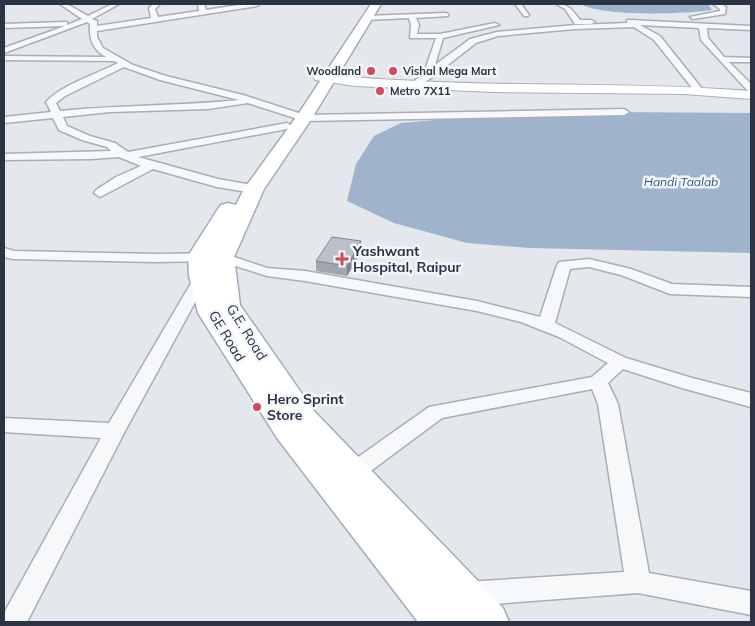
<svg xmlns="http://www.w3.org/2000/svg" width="755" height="626" viewBox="0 0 755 626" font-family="Mulish,sans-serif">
<rect width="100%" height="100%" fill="#e4e7ec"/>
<path fill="#9fb4cc" d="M 581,4 L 708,4 L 712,10 C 687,14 601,17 581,4 Z
M 614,112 L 751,113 L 751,253 L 529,248 L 467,243 L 394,223 L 347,201 L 356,164 L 374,136 L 401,123 L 447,119 Z"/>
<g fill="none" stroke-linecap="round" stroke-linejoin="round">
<g stroke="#a9aeb7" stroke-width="3">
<path id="street" d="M 60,4 L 67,4 L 88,16 L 112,4 L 119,4 L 92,19 L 97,21 L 97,26 L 151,18 L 149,8 L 153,4 L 160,4 L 155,9 L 158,17 L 199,11 L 198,4 L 204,4 L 206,10 L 245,4 L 260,4 L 257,6 L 97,31 L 97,37 L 103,48 L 133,65 L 166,76 L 243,95 L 305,115 L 624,109 L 629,112 L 624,115 L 304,121 L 248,103 L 208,109 L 110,112 L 63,117 L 67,126 L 90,136 L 115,143 L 128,152 L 287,123 L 292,126 L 287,129 L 138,157 L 218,179 L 258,186 L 260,189 L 258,192 L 254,193 L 217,187 L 153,169 L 100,197 L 94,193 L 96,190 L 116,177 L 141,166 L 119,157 L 91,159 L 4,160 L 4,154 L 111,151 L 107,147 L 82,140 L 59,130 L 53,118 L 4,123 L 4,117 L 51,112 L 46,102 C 61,85 97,74 118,63 L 114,61 L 4,60 L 4,56 L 106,57 C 92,49 89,39 90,24 L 87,22 L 4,53 L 4,48 L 65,26 L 4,28 L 4,24 L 64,22 L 67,22 L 67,25 L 82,19 ZM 124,67 L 160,80 L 239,100 C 179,106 120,105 60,111 L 56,103 L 65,96 Z
M 515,4 L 521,4 L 529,15 L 528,16 L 524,16 Z
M 556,4 C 569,4 572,10 580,20 L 591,20 L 595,22 L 591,24 L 575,24 L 565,9 Z
M 713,4 L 721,4 L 726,7 L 725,14 L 693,19 L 690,17 L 720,11 L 720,9 Z
M 446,13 L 448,14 L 448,16 L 416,18 L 419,25 L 417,34 L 440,34 L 495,23 L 499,25 L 443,38 L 435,65 L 470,39 L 497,32 L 575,25 L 627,23 L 627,20 L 630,20 L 751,26 L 751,30 L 707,28 L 708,38 L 724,57 L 751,58 L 751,62 L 729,62 L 751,84 L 751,92 L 748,91 L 701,40 L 699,28 L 640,25 L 660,36 L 703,90 L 703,94 L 697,94 L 654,40 L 634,27 L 575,29 L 498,36 L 476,43 L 431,78 L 416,87 L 411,84 L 424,73 L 436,38 L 410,38 L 411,25 L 409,18 L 366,20 L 363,18 L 366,16 Z
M 4,248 L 14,251 L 155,254 L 222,253 L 267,268 L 305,271 L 477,301 L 540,317 L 557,265 L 559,262 L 589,259 L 631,269 L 672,284 L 751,287 L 751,297 L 670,294 L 621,275 L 589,267 L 570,269 L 555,323 L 626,358 L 692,378 L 751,393 L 751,407 L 682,388 L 623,369 L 608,383 L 618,404 L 649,573 L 751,591 L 751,615 L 638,593 L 466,606 L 457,602 L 453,594 L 457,586 L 466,582 L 624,572 L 598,404 L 592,389 L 442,418 L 360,479 L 352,481 L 344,479 L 341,473 L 344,467 L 429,407 L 592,377 L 608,363 L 559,337 L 521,322 L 477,311 L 305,281 L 267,276 L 220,261 L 155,262 L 13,259 L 4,257 Z
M 204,269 L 209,270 L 211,273 L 125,431 L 27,622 L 4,622 L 4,613 L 101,438 L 4,432 L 4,418 L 109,423 L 197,273 L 199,270 Z"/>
</g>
<g stroke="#a9aeb7" stroke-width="2">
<path id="secondary" d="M 320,73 C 359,79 398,80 437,82 C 542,86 646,83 751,91 L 751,99 L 684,94 L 494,92 L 355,86 L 315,80 L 314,77 Z"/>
</g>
<g stroke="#a3abb8" stroke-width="3">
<path id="primary" d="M 371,4 L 381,4 L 312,118 L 264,189 L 234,257 L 240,305 L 314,411 L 478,581 L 503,608 L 509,622 L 418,622 L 277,438 L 198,313 L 189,276 L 188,256 L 218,209 L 221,205 L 228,203 L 236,205 L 244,189 L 297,116 Z"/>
</g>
<use href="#street" fill="#f7f8fa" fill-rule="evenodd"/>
<use href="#secondary" fill="#fff" fill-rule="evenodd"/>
<use href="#primary" fill="#fff" fill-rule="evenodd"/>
</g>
<path fill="#a1a5ae" d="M 362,251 L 347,276 L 316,271 L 316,261 Z"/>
<path fill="#83868d" d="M 361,241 L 362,251 L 347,276 L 347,266 Z"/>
<path fill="#bbc0ca" stroke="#83868d" d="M 332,237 L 361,241 L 347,266 L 316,261 Z"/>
<g fill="#d1495b" stroke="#f4f6f9" stroke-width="2">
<circle cx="371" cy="71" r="5"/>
<circle cx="393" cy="71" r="5"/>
<circle cx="380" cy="91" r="5"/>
<path d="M339.5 251.5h5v5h5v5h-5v5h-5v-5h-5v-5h5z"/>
<circle cx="257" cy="407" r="5"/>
</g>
<g text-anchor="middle" stroke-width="5" stroke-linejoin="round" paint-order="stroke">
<g font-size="11" font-weight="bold" fill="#2b3445" stroke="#f4f6f9" text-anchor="start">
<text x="361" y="75" text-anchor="end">Woodland</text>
<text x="403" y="75">Vishal Mega Mart</text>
<text x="390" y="95">Metro 7X11</text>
</g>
<g font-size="12" font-style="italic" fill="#34527a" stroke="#f4f6f9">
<text x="681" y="186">Handi Taalab</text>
</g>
<g font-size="14" font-weight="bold" fill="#2b3445" stroke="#f4f6f9" text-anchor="start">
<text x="353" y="256">Yashwant<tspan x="353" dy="16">Hospital, Raipur</tspan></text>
<text x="267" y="404">Hero Sprint<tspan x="267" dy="16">Store</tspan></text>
</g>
<g font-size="14" fill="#2b3445" stroke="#f4f6f9">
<text transform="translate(247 332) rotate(58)" y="5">G.E. Road</text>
<text transform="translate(227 336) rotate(59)" y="5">GE Road</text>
</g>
</g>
<rect width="755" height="626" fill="none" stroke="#2b3445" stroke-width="10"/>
</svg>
